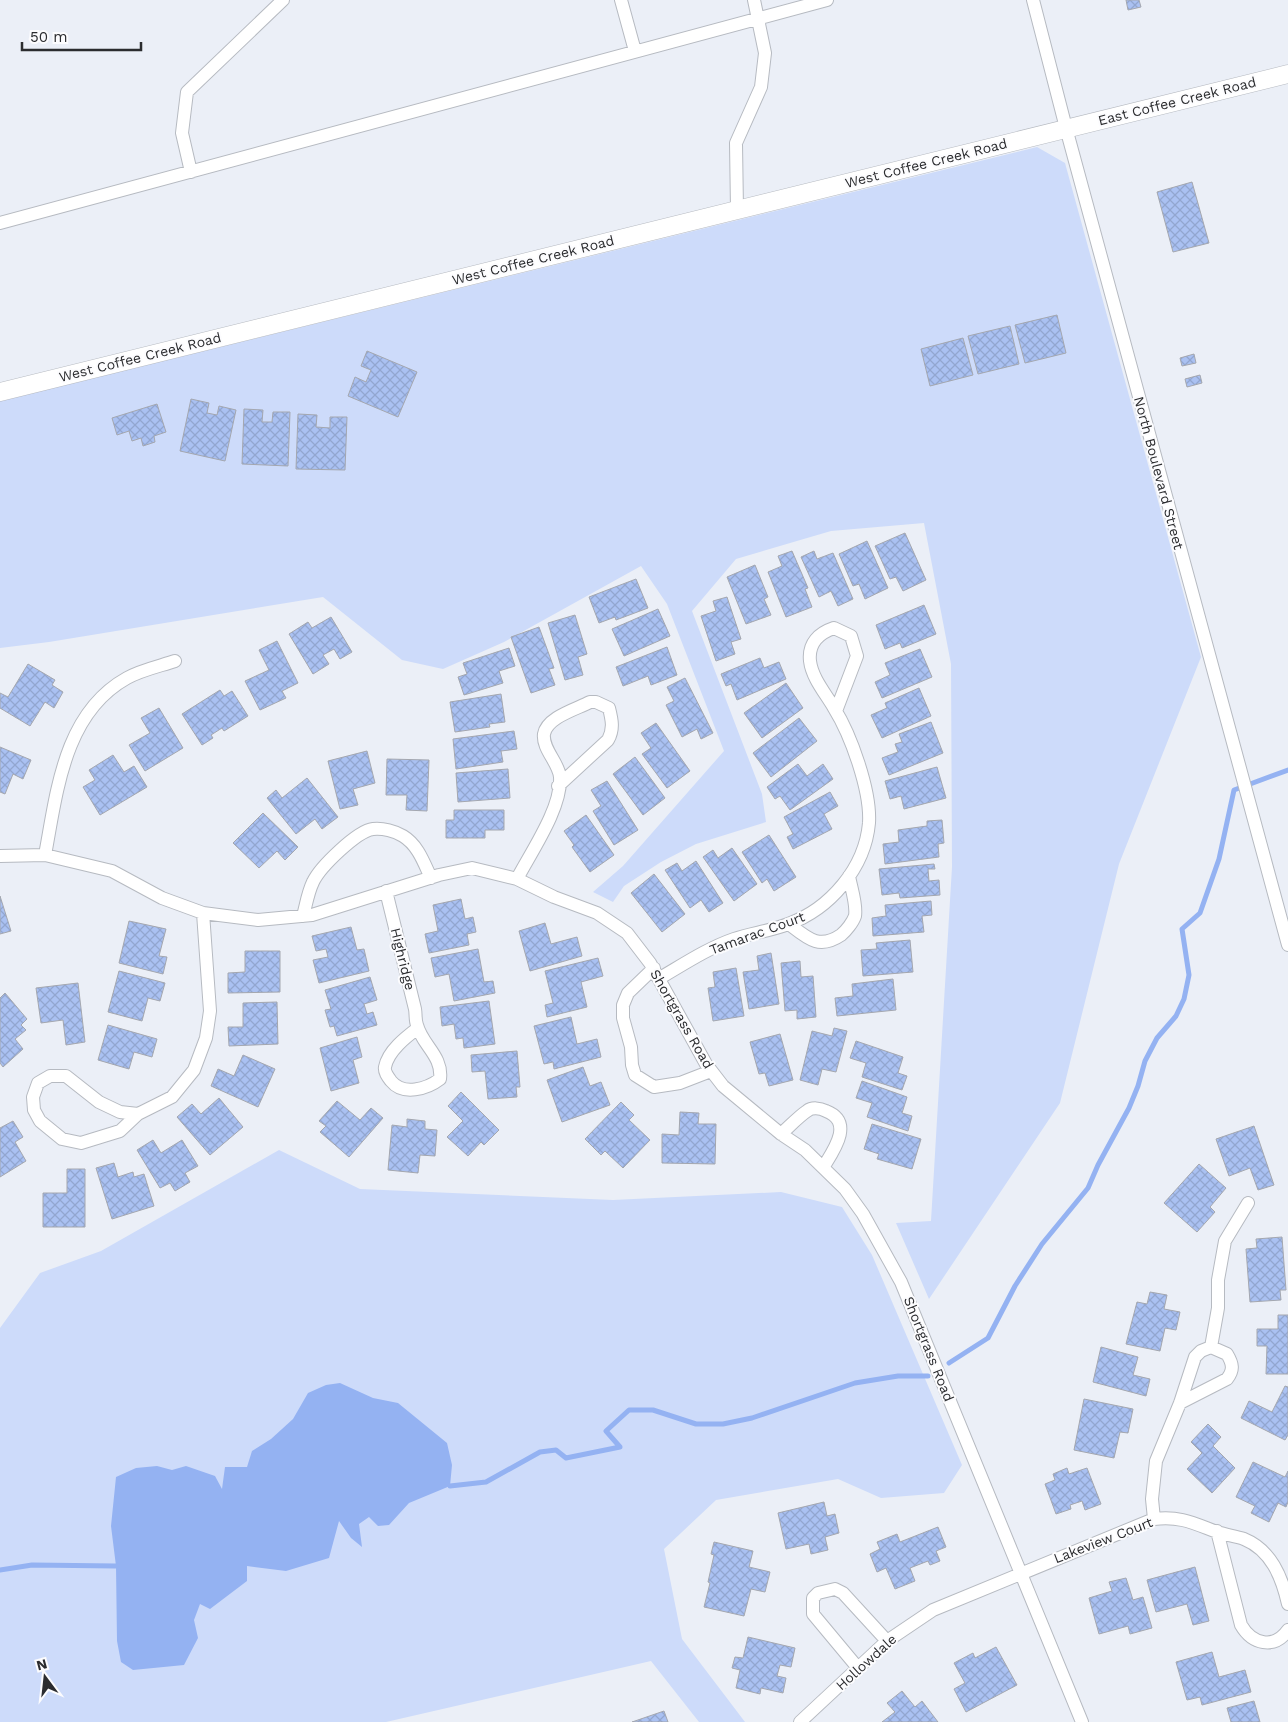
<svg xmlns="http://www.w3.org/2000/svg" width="1288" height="1722" viewBox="0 0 1288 1722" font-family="'Work Sans',sans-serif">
<defs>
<pattern id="building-cross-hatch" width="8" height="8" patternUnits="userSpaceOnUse" patternTransform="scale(1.25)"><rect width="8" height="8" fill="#aac1f2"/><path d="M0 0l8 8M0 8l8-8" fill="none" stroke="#92a6d0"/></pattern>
</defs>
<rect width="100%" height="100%" fill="#ebeff7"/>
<path fill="#cddbfa" d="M 1037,147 L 1065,163 L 1201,657 L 1119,864 L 1060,1103 L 929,1299 L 896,1223 L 931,1221 L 952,867 L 951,664 L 924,523 L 831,531 L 736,559 L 692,611 L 762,794 L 766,822 L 696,844 L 661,862 L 624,886 L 613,902 L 593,892 L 623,866 L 724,751 L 667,604 L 641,566 L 504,642 L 443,669 L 402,660 L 323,597 L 49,642 L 0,648 L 0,401 Z
M 279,1150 L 360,1189 L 613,1200 L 781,1192 L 842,1207 L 872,1255 L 962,1465 L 944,1493 L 881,1498 L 838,1479 L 716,1500 L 664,1549 L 682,1639 L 745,1722 L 699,1722 L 651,1661 L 386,1722 L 0,1722 L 0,1328 L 40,1273 L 101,1251 Z"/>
<path fill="#94b2f2" d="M 340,1383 L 373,1398 L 398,1403 L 447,1443 L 452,1465 L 450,1486 L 409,1503 L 389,1525 L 378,1526 L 369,1517 L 359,1524 L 362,1547 L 351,1538 L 339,1521 L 329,1558 L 286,1571 L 247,1566 L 247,1581 L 210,1609 L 200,1604 L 194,1620 L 198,1638 L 184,1665 L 133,1670 L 121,1662 L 117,1641 L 116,1566 L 111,1526 L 116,1477 L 136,1468 L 157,1466 L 172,1470 L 186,1466 L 215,1476 L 222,1489 L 225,1467 L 247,1467 L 252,1451 L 271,1439 L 293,1419 L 308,1393 L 326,1385 Z"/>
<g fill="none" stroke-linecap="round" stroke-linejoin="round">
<path stroke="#94b2f2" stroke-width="5" d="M 949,1363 L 988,1338 L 1015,1286 L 1042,1244 L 1088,1188 L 1098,1165 L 1129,1108 L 1138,1086 L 1145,1061 L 1157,1038 L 1176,1016 L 1184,999 L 1189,975 L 1182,929 L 1200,913 L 1219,859 L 1234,790 L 1288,770
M 450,1486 L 486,1482 L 540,1452 L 556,1450 L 566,1458 L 620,1447 L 606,1431 L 629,1410 L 653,1410 L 696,1424 L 723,1424 L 752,1418 L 855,1383 L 898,1376 L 928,1376
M 0,1570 L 32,1565 L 116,1566"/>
</g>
<path fill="url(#building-cross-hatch)" stroke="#a4a7af" d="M 1126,0 L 1139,0 L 1141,7 L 1128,10 Z
M 1192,182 L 1209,243 L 1173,252 L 1157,192 Z
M 1057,315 L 1066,353 L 1025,363 L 1015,325 Z
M 1010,326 L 1019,364 L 978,374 L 968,336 Z
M 963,338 L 973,375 L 930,386 L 921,349 Z
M 367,351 L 417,372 L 398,417 L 348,396 L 355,377 L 366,382 L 371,370 L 361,366 Z
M 1194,354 L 1196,363 L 1182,366 L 1180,358 Z
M 1200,375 L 1202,383 L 1187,387 L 1185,379 Z
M 191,399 L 209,403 L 207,413 L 217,415 L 219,406 L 236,410 L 225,461 L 180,451 Z
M 157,404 L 166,432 L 154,436 L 155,442 L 143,446 L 141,438 L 132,441 L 129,431 L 117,435 L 112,418 Z
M 244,409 L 263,410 L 262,422 L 272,422 L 273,412 L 290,412 L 288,466 L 242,464 Z
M 298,414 L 317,415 L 316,427 L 330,428 L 330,417 L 347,417 L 345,470 L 296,469 Z
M 905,533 L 926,580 L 903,591 L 896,577 L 890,579 L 875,546 Z
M 867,541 L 888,588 L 865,599 L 859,584 L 853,586 L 839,554 Z
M 792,551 L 808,588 L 805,589 L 812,607 L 786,617 L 768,572 L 782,566 L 778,556 Z
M 814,551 L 817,559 L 833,553 L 853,599 L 838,606 L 831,591 L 819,597 L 801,557 Z
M 755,565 L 768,597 L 764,599 L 771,615 L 746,624 L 727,577 Z
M 636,579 L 648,608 L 616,620 L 615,617 L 599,623 L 589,597 Z
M 727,597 L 741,639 L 731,642 L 735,654 L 716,661 L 701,616 L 716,611 L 713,601 Z
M 924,605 L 936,634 L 902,648 L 900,643 L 885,649 L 876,625 Z
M 658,609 L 670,636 L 624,656 L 612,629 Z
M 575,615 L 587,654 L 578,657 L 583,675 L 565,680 L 548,623 Z
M 331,617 L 352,652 L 340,659 L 334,649 L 323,655 L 329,664 L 313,674 L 289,634 L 308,622 L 312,628 Z
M 539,627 L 554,668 L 549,669 L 555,685 L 531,693 L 511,637 Z
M 277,641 L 298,683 L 282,691 L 286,698 L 260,710 L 245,681 L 269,670 L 259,650 Z
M 667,647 L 677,675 L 651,685 L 648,676 L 623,686 L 616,667 Z
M 509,648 L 515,666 L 499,671 L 503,683 L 464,695 L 458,677 L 467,674 L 463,663 Z
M 920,649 L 932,677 L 882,698 L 875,682 L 890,675 L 885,663 Z
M 760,658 L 764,668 L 779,662 L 786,679 L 737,700 L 731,684 L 726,686 L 721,674 Z
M 28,664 L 55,680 L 52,685 L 63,692 L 54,708 L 45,702 L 30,726 L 0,708 L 0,693 L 8,697 Z
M 685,678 L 713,733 L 701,739 L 697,729 L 682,737 L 666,705 L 674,701 L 667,687 Z
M 786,683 L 803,708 L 762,738 L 744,713 Z
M 919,688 L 931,716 L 882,738 L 871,715 L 887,708 L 885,703 Z
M 220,690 L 224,696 L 232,691 L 248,716 L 224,731 L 222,728 L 211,735 L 213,738 L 202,745 L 182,714 Z
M 501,694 L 505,722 L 489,724 L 490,727 L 455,732 L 450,702 Z
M 159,708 L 183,748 L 145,771 L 129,745 L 150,733 L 141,718 Z
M 799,718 L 817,741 L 771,777 L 753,753 Z
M 931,722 L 943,753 L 889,775 L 882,758 L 898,752 L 895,744 L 902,742 L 899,734 Z
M 656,723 L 690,771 L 667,788 L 642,754 L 651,748 L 641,733 Z
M 514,731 L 517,749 L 501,751 L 503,762 L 456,769 L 453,739 Z
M 0,747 L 31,760 L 23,779 L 13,774 L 5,794 L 0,792 Z
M 367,751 L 375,783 L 353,789 L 358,805 L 340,809 L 328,761 Z
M 113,755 L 124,772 L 134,766 L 147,787 L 100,815 L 83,787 L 95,780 L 89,770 Z
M 635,757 L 665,798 L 643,815 L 613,774 Z
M 387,759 L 429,760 L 427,811 L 406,810 L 407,795 L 386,795 Z
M 798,764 L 807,776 L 823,764 L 833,779 L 790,810 L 780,796 L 775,799 L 767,787 Z
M 937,767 L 946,798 L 904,809 L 901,796 L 890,799 L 885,781 Z
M 508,769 L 510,798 L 458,802 L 456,773 Z
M 307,778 L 338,817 L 322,829 L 315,819 L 296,834 L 267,798 L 276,790 L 282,798 Z
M 607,781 L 638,830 L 614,845 L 593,811 L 601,806 L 591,790 Z
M 830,792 L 838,806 L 824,814 L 832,829 L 793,849 L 787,837 L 793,834 L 784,817 Z
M 454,810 L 504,810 L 504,830 L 485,830 L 485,838 L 446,838 L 446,820 L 454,820 Z
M 263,813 L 298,847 L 285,860 L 277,851 L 259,868 L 233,843 Z
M 586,815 L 614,855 L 590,872 L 572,847 L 574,845 L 564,831 Z
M 942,820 L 944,843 L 938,844 L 939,857 L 885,864 L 883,844 L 899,842 L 898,830 L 927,826 L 927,821 Z
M 769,835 L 796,877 L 774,891 L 767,879 L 762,883 L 742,852 Z
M 732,848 L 757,884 L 734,901 L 703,857 L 713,850 L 718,858 Z
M 696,861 L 723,903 L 709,912 L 701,900 L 690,908 L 665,870 L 677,863 L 682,871 Z
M 934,864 L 935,869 L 928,869 L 929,881 L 939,880 L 940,895 L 900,898 L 899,893 L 882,895 L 879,869 Z
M 654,874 L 685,914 L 662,932 L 631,893 Z
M 0,896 L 11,931 L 0,934 Z
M 461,899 L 465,919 L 473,917 L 476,932 L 467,934 L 469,945 L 429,953 L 425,934 L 438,931 L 433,905 Z
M 931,901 L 932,915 L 922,916 L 924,932 L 873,936 L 872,918 L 886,916 L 885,905 Z
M 129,921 L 166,929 L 159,956 L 167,957 L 163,974 L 119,963 Z
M 545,923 L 551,944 L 577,937 L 582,956 L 530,971 L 519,931 Z
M 351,927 L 357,950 L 364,949 L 369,971 L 319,983 L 313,960 L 328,957 L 326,949 L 316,951 L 312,936 Z
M 910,940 L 913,972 L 863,976 L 861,950 L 877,949 L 876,943 Z
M 478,949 L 484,982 L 493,981 L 495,993 L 454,1001 L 449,974 L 435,977 L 431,958 Z
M 245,951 L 280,951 L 280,992 L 228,993 L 228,973 L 245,972 Z
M 771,953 L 779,1004 L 749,1009 L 743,972 L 759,970 L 757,956 Z
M 598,958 L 603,976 L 581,982 L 587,1007 L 547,1017 L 545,1005 L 553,1003 L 545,971 Z
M 800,961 L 801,977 L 813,976 L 816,1017 L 797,1019 L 797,1010 L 785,1011 L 781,963 Z
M 736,968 L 744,1016 L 713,1021 L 708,988 L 715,987 L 713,972 Z
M 119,971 L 165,983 L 160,1001 L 148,998 L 142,1021 L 108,1012 Z
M 370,977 L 377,1000 L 364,1004 L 367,1014 L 373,1012 L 377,1025 L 337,1036 L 334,1026 L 330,1027 L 325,1010 L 331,1009 L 325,990 Z
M 893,979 L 896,1010 L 837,1016 L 835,998 L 853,996 L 852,984 Z
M 78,983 L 85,1042 L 66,1045 L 63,1020 L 41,1023 L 36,988 Z
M 5,993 L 27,1019 L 21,1025 L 26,1030 L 15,1039 L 23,1049 L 3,1067 L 0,1063 L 0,998 Z
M 489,1001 L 495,1044 L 464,1048 L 463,1038 L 456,1039 L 454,1024 L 442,1026 L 440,1007 Z
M 277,1002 L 278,1044 L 229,1046 L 228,1027 L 243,1027 L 243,1003 Z
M 571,1017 L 577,1044 L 597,1039 L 601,1057 L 554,1069 L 553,1062 L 544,1064 L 534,1026 Z
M 108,1025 L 157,1039 L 152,1057 L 134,1052 L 129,1069 L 98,1060 Z
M 834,1028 L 847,1031 L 836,1072 L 822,1069 L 818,1085 L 800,1080 L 812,1031 L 832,1036 Z
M 780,1034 L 793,1080 L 769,1086 L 765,1073 L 759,1074 L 750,1042 Z
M 357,1037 L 362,1057 L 353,1060 L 359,1083 L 331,1091 L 320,1048 Z
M 856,1041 L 903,1057 L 898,1073 L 907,1076 L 902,1090 L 862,1077 L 866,1063 L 850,1058 Z
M 517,1051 L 520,1087 L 516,1087 L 517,1097 L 488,1099 L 485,1071 L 472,1072 L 471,1055 Z
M 243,1055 L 275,1069 L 258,1107 L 211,1086 L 218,1069 L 234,1076 Z
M 583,1067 L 590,1086 L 601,1082 L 610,1105 L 562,1122 L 547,1080 Z
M 862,1081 L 907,1097 L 902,1113 L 912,1116 L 908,1131 L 867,1117 L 872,1103 L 856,1098 Z
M 461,1092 L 499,1130 L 484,1145 L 481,1142 L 468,1156 L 447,1137 L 463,1121 L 448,1106 Z
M 219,1098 L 243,1127 L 210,1155 L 177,1117 L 192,1104 L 201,1114 Z
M 337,1101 L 360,1120 L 371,1108 L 383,1118 L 349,1157 L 320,1132 L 326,1126 L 319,1121 Z
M 621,1102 L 634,1115 L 629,1120 L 650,1140 L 623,1168 L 605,1151 L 601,1155 L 585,1139 Z
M 680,1112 L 699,1113 L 698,1124 L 716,1124 L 715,1164 L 662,1163 L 662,1134 L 679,1135 Z
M 407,1119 L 425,1121 L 425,1129 L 437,1130 L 435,1156 L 420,1155 L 418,1173 L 388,1170 L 392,1125 L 407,1127 Z
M 13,1121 L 23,1137 L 15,1142 L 26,1161 L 0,1177 L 0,1128 Z
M 872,1124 L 921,1139 L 912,1169 L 877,1159 L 879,1154 L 864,1149 Z
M 1254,1126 L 1274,1185 L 1258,1190 L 1250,1168 L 1229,1176 L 1216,1139 Z
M 153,1140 L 161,1153 L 182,1140 L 198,1166 L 185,1173 L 190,1182 L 175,1191 L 170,1183 L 160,1188 L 137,1150 Z
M 114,1163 L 118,1177 L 133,1172 L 134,1177 L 144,1174 L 154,1206 L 112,1219 L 96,1168 Z
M 1199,1164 L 1226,1188 L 1210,1207 L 1215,1212 L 1197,1232 L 1164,1203 Z
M 67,1169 L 85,1169 L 85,1227 L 43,1227 L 43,1193 L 67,1193 Z
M 1282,1237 L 1286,1290 L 1280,1290 L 1281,1300 L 1250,1302 L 1246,1249 L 1257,1248 L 1256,1239 Z
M 1150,1292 L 1167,1295 L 1164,1309 L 1180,1312 L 1176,1330 L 1165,1328 L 1160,1351 L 1126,1344 L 1137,1302 L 1147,1304 Z
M 1278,1315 L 1288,1315 L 1288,1374 L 1266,1374 L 1267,1346 L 1257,1346 L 1257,1329 L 1278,1329 Z
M 1101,1347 L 1138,1357 L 1133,1375 L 1150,1379 L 1146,1396 L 1093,1382 Z
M 1285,1386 L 1288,1387 L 1288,1435 L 1285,1440 L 1241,1418 L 1249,1401 L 1272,1412 Z
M 1084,1399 L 1133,1409 L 1128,1433 L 1120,1432 L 1114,1458 L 1074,1450 Z
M 1208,1424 L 1221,1437 L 1213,1446 L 1235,1468 L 1212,1493 L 1187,1469 L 1202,1453 L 1191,1442 Z
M 1253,1462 L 1285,1477 L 1288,1471 L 1288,1502 L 1286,1507 L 1278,1503 L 1269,1522 L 1251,1513 L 1255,1506 L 1236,1497 Z
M 1067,1468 L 1069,1474 L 1087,1468 L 1101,1504 L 1085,1510 L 1082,1501 L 1070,1505 L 1071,1509 L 1056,1514 L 1045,1484 L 1055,1480 L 1053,1474 Z
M 824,1502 L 827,1516 L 835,1514 L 839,1533 L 825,1537 L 828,1550 L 811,1554 L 809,1544 L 786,1549 L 778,1513 Z
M 938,1527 L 946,1547 L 936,1551 L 940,1561 L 930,1565 L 928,1561 L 910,1568 L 915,1581 L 895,1589 L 886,1568 L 877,1572 L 870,1554 L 880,1549 L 877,1542 L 897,1534 L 900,1542 Z
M 714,1542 L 753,1551 L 749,1567 L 770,1572 L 765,1592 L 751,1589 L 744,1616 L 704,1607 L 710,1583 L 708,1582 L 714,1555 L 711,1554 Z
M 1195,1567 L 1209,1621 L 1193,1625 L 1187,1604 L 1156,1612 L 1147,1580 Z
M 1126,1578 L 1133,1600 L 1143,1597 L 1152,1628 L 1130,1634 L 1128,1626 L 1099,1634 L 1089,1598 L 1112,1591 L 1109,1582 Z
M 748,1637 L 795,1648 L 791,1667 L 780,1665 L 777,1676 L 786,1678 L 783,1693 L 761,1688 L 760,1694 L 736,1688 L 740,1670 L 732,1668 L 735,1657 L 743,1658 Z
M 996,1647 L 1017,1685 L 966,1712 L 954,1689 L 965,1683 L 954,1663 L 973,1653 L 975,1658 Z
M 1212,1652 L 1219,1677 L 1245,1670 L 1251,1692 L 1202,1705 L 1200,1697 L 1187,1700 L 1176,1662 Z
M 902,1691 L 915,1707 L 922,1701 L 938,1722 L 882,1722 L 895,1712 L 887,1703 Z
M 1254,1701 L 1260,1722 L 1231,1722 L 1227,1708 Z
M 664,1711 L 668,1722 L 632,1722 Z"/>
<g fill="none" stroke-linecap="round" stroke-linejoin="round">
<g stroke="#b6bac1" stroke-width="14">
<path id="street" d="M 621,0 L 635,51
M 1033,0 L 1066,128 L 1288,945
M 191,172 L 182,133 L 187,92 L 283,0
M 737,210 L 736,143 L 761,87 L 765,53 L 754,0
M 0,223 L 827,0
M 45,855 C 57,791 64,713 127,678 C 141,670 160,666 175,661
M 0,856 L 45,855 L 112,871 L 162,898 L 203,913 L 258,920 L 312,915 L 439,875 L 472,868 L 517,879 L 554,897 L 597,913 L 627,933 L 650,963 L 706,1064 L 723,1086 L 781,1134 L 805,1150 L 845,1189 L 863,1214 L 901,1282 L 1082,1722
M 517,879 C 531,852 562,808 560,777 C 559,763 542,749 544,734 C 547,717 577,709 590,702 L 596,702 L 609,708 C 612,720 614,729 608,740 L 558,786
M 386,891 L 415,1009 C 416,1014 415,1020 417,1025 C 422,1045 443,1056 440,1079 C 427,1089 403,1096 391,1081 C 388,1077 384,1072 385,1067 C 388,1051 406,1037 418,1028
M 303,916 C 306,905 308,892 313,882 C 320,867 357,831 373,829 C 383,828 395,831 403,836 C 418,845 424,863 431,878
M 789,924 C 807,938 819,950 841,935 C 846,931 853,922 855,916 C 857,904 851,888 849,876
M 654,968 L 628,993 L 623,1005 L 623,1018 L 631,1047 L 632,1065 L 635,1075 L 654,1087 L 680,1083 L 711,1071
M 660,978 C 684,964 708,948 734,939 C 751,933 771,931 788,924 C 830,909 865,868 869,823 C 871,791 851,735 834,708 C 826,694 812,678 810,661 C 808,643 819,633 834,628 L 851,636 L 857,656 L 836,711
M 138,1114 L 120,1112 L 99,1102 L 66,1076 L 50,1076 L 38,1083 L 33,1097 L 34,1110 L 40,1121 L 62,1139 L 81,1143 L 120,1131 L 138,1114 L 172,1097 L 194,1070 L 206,1038 L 210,1011 L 203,913
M 781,1134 C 789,1127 798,1117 807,1111 C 812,1107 820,1108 826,1111 C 854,1122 834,1150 824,1166
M 1211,1347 L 1218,1308 L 1218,1280 L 1225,1241 L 1248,1203
M 1154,1519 L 1152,1499 L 1156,1461 L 1180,1403 L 1195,1357 L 1201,1351 L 1211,1347 L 1227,1354 C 1233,1364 1234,1370 1227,1379 L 1180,1403
M 1217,1531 L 1241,1625 C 1252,1644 1274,1650 1288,1630
M 858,1668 L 813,1614 L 813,1598 L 818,1593 L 835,1589 L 843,1593 L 887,1641
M 800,1722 L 887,1641 L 933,1610 L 1154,1519 C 1181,1516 1193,1523 1217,1532 C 1226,1535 1235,1536 1244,1539 C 1271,1550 1282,1577 1288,1604"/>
</g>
<g stroke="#b6bac1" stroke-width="19">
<path id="secondary" d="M 0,392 L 1288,74"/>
</g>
<use href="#street" stroke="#fff" stroke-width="12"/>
<use href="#secondary" stroke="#fff" stroke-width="18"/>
</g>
<g text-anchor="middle" stroke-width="4" stroke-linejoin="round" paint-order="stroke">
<g font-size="14" fill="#2b2c2f" stroke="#fcfcfe">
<text transform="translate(1177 101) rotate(-14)" y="5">East Coffee Creek Road</text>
<text transform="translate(926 163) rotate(-14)" y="5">West Coffee Creek Road</text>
<text transform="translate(533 260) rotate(-14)" y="5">West Coffee Creek Road</text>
<text transform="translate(140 357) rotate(-14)" y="5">West Coffee Creek Road</text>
<text transform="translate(1159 473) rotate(75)" y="5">North Boulevard Street</text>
<text transform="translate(757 933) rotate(-20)" y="5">Tamarac Court</text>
<text transform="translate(403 959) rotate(76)" y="5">Highridge</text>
<text transform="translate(682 1019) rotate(60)" y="5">Shortgrass Road</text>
<text transform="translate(929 1349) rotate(68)" y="5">Shortgrass Road</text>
<text transform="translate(1103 1540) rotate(-21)" y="5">Lakeview Court</text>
<text transform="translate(866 1662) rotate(-42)" y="5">Hollowdale</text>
</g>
</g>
<g transform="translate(45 1677) rotate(345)" stroke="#fcfcfe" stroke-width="4" paint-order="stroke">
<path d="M0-4L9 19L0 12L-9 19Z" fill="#2b2c2f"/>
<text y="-8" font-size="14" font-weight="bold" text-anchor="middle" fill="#2b2c2f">N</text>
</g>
<path d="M22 42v8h119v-8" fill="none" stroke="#2b2c2f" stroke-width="2.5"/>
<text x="30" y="42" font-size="15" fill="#2b2c2f" stroke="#fcfcfe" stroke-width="4" paint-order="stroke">50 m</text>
</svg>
